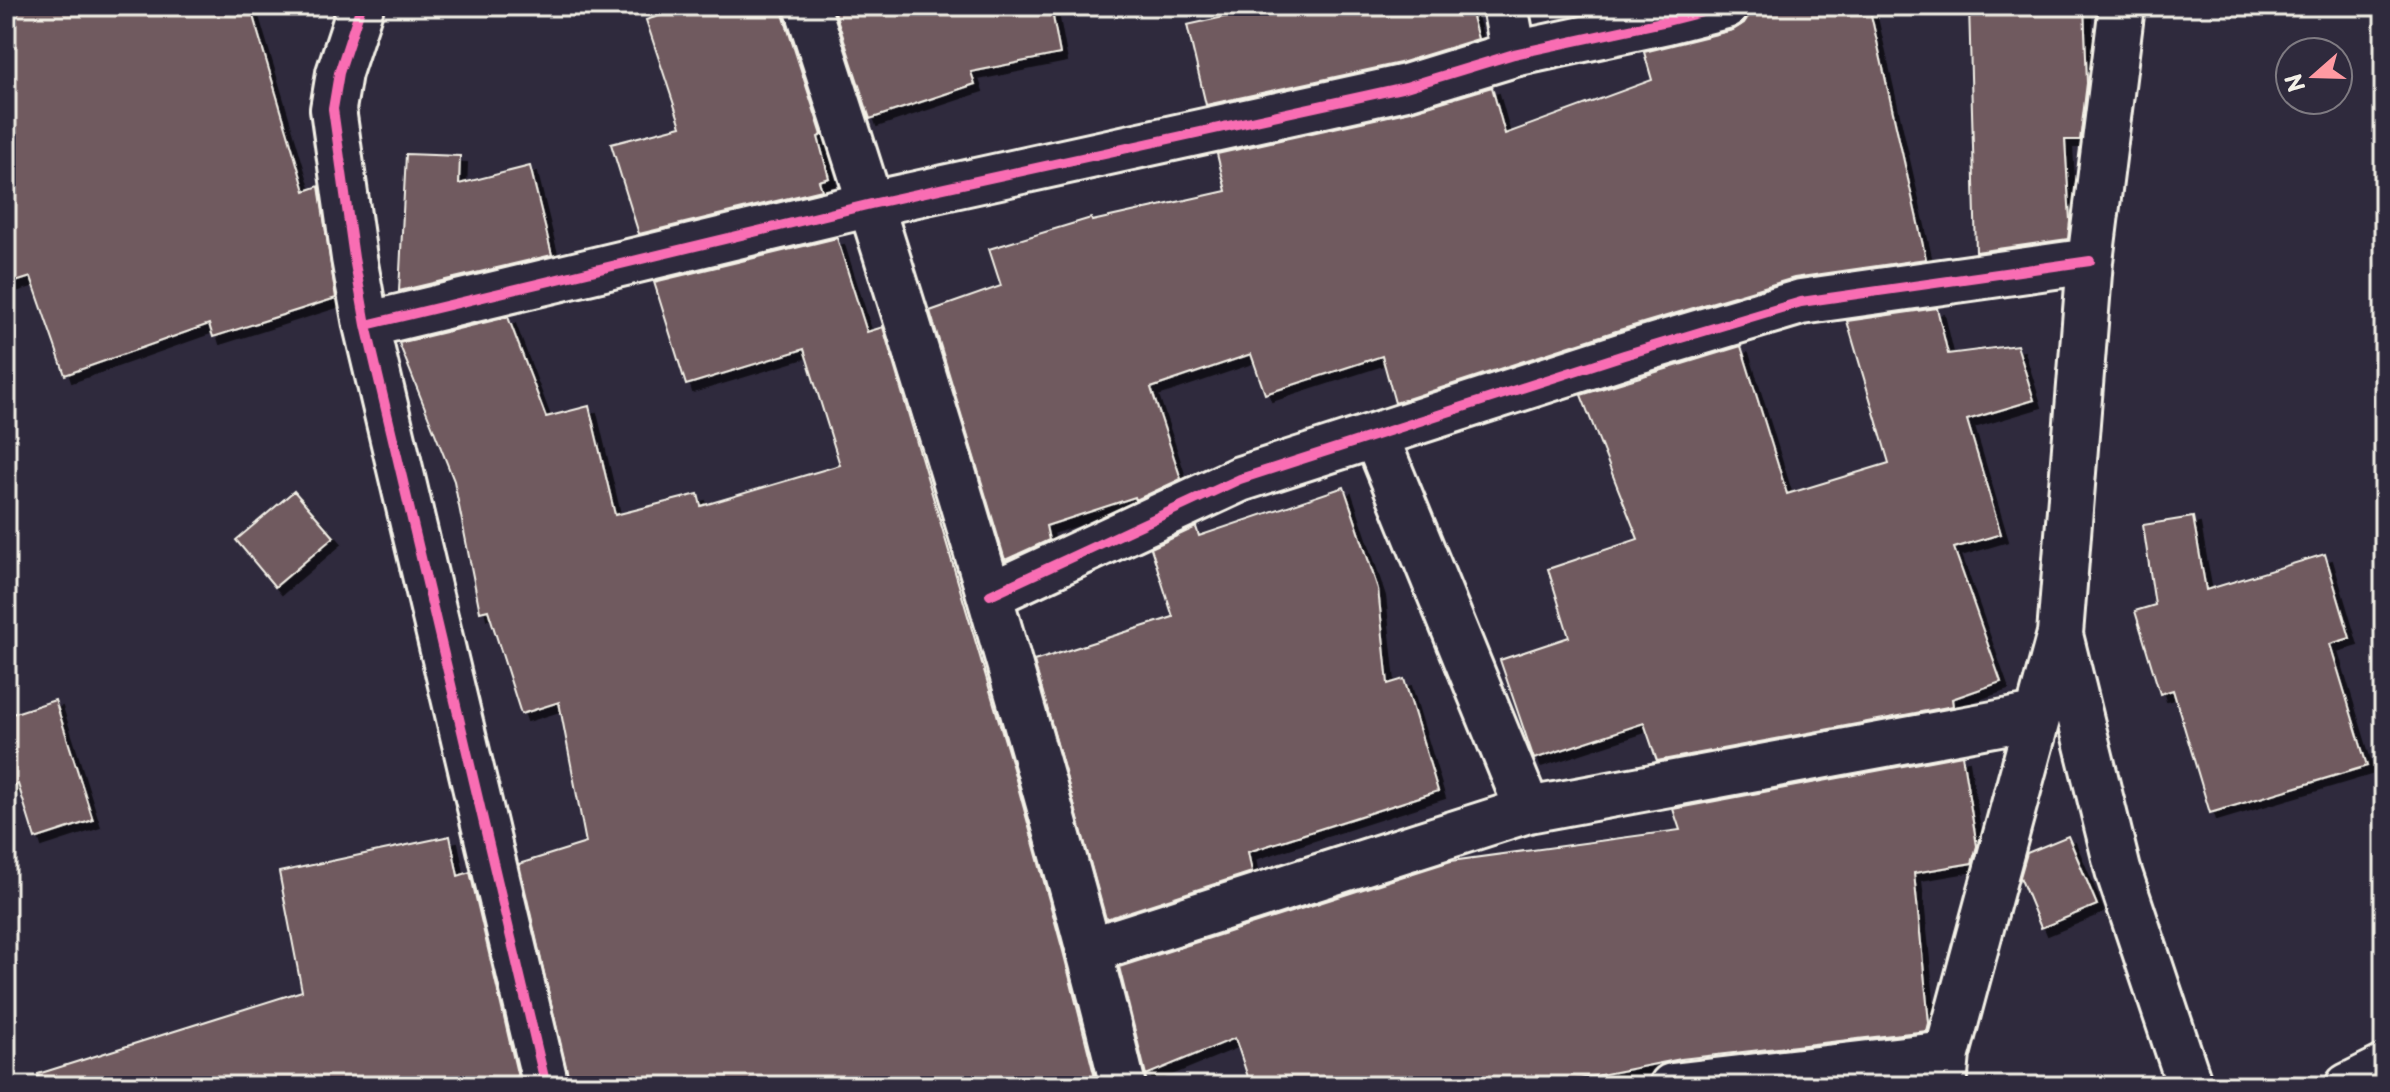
<svg xmlns="http://www.w3.org/2000/svg" width="2390" height="1092" viewBox="0 0 2390 1092" font-family="'Playpen Sans',sans-serif">
<defs>
<filter id="shadow"><feDropShadow dx="7" dy="7" stdDeviation="0" flood-color="#0009"/></filter>
</defs>
<rect width="100%" height="100%" fill="#2f2a3d"/>
<filter id="ink" filterUnits="userSpaceOnUse"><feTurbulence type="fractalNoise" baseFrequency=".0125" numOctaves="2"/><feDisplacementMap in="SourceGraphic" scale="16" xChannelSelector="R" yChannelSelector="G"/><feConvolveMatrix kernelMatrix="1 2 1 2 8 2 1 2 1" color-interpolation-filters="sRGB"/></filter>
<g filter="url(#ink)">
<path fill="#705a5f" stroke="#f4f1e8" stroke-width="2" filter="url(#shadow)" d="M 6,6 L 250,6 L 305,191 L 319,186 L 336,298 L 213,337 L 209,324 L 65,375 L 31,277 L 6,285 Z
M 690,6 L 783,6 L 783,14 L 822,135 L 818,137 L 829,178 L 819,181 L 822,190 L 639,234 L 611,144 L 681,126 L 646,20 Z
M 833,6 L 1051,6 L 1060,54 L 971,72 L 975,84 L 870,119 Z
M 1274,6 L 1469,6 L 1478,39 L 1400,63 L 1206,105 L 1187,25 Z
M 1750,6 L 1869,6 L 1926,259 L 1794,278 L 1616,331 L 1395,403 L 1382,356 L 1265,394 L 1251,354 L 1151,388 L 1181,479 L 1136,500 L 1135,497 L 1046,526 L 1049,540 L 1005,560 L 930,311 L 1001,286 L 989,249 L 1091,218 L 1092,221 L 1226,191 L 1217,154 L 1411,111 L 1492,87 L 1505,134 L 1652,80 L 1644,52 L 1733,30 L 1744,23 L 1750,14 Z
M 1969,6 L 2084,6 L 2087,83 L 2080,140 L 2065,140 L 2070,221 L 2068,239 L 1976,252 Z
M 406,154 L 460,156 L 459,184 L 530,166 L 552,255 L 399,291 Z
M 837,238 L 867,332 L 883,327 L 894,365 L 1012,765 L 1063,951 L 1097,1086 L 570,1086 L 519,864 L 586,843 L 559,702 L 521,714 L 488,610 L 480,612 L 454,481 L 399,343 L 508,317 L 546,417 L 589,406 L 615,515 L 698,494 L 701,506 L 840,465 L 804,349 L 686,385 L 654,282 Z
M 1937,308 L 1948,354 L 2017,345 L 2034,400 L 1967,420 L 2001,534 L 1954,548 L 2001,682 L 1952,699 L 1953,706 L 1657,761 L 1644,723 L 1534,759 L 1500,660 L 1569,637 L 1548,569 L 1638,539 L 1581,395 L 1741,346 L 1787,494 L 1889,463 L 1847,321 Z
M 1344,487 L 1378,589 L 1388,684 L 1404,679 L 1438,791 L 1248,852 L 1252,872 L 1106,919 L 1034,661 L 1173,617 L 1151,548 L 1196,527 L 1199,536 Z
M 294,491 L 334,537 L 275,587 L 236,540 Z
M 2193,517 L 2206,590 L 2325,554 L 2350,638 L 2330,644 L 2367,766 L 2210,813 L 2173,690 L 2160,694 L 2135,611 L 2155,605 L 2143,525 Z
M 55,700 L 93,820 L 35,839 L 18,784 L 6,788 L 6,716 Z
M 1962,755 L 1977,846 L 1972,863 L 1914,873 L 1929,1023 L 1927,1031 L 1681,1059 L 1545,1086 L 1251,1086 L 1235,1038 L 1146,1075 L 1119,967 L 1451,861 L 1680,830 L 1673,809 Z
M 450,836 L 458,876 L 470,872 L 520,1086 L 40,1086 L 38,1074 L 302,991 L 279,872 Z
M 2068,836 L 2097,905 L 2041,928 L 2020,877 L 2027,853 Z"/>
<g fill="none" stroke-linecap="round" stroke-linejoin="round">
<g stroke="#f4f1e8" stroke-width="50">
<path id="minor" d="M 361,6 L 339,73 L 333,109 L 354,258 L 366,325 L 546,1086
M 807,6 C 883,240 956,475 1023,712 C 1058,836 1093,960 1123,1086
M 1505,6 L 1514,54
M 366,325 L 871,204 L 1406,87 L 1514,54 L 1667,21 L 1726,6
M 1376,437 L 1528,810
M 990,595 L 1240,479 L 1624,355 L 1801,302 L 2090,261
M 2061,639 L 2118,870 L 2190,1086
M 1090,950 L 1528,810 L 2037,716
M 1672,1086 L 1947,1054
M 1944,1086 L 1947,1054 L 2060,634 L 2090,261 L 2122,6
M 2348,1086 L 2384,1068"/>
</g>
<use href="#minor" stroke="#2f2a3d" stroke-width="44"/>
<g stroke="#2f2a3d" stroke-width="15">
<path id="cycleway" d="M 361,6 L 339,73 L 333,109 L 354,258 L 366,325 L 546,1086
M 366,325 L 871,204 L 1406,87 L 1514,54 L 1667,21 L 1726,6
M 990,595 L 1240,479 L 1624,355 L 1801,302 L 2090,261"/>
</g>
<use href="#cycleway" stroke="#f96db3" stroke-width="10"/>
</g>
</g>
<rect width="2390" height="1092" fill="none" stroke="#2f2a3d" stroke-width="32"/>
<rect x="16" y="16" width="2358" height="1060" fill="none" stroke="#f4f1e8" stroke-width="3" filter="url(#ink)"/>
<g transform="translate(2314 76) rotate(250)"><circle r="38" fill="#2f2a3d" stroke="#7e7a81" stroke-width="2"/>
<path d="M0-6L14 30L0 20L-14 30Z" fill="#ff9aa2"/>
<text y="-12" font-size="22" font-weight="bold" text-anchor="middle" fill="#f4f1e8">N</text>
</g>
</svg>
